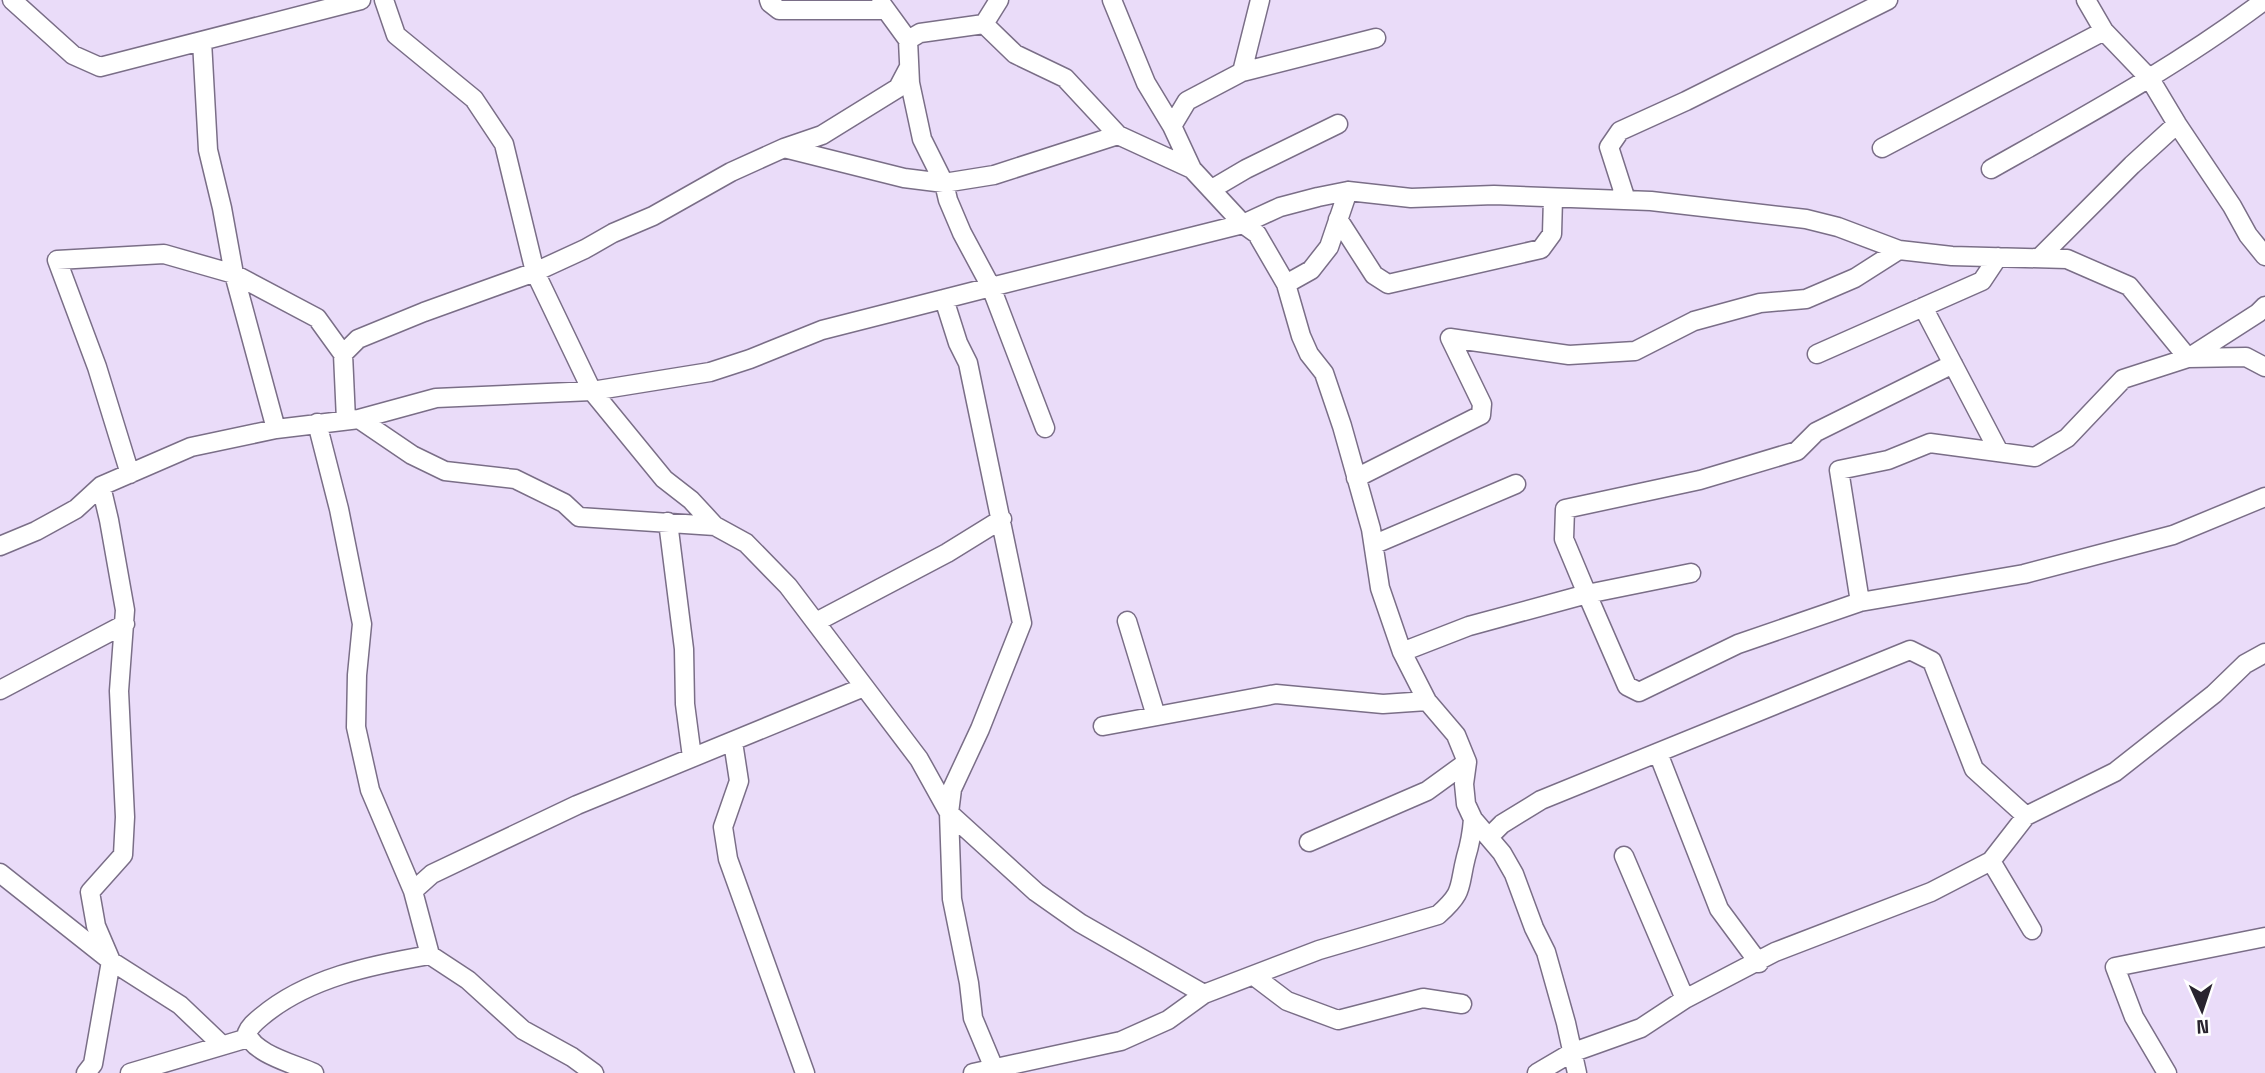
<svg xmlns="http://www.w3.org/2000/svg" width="2265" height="1073" viewBox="0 0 2265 1073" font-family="'Space Grotesk',sans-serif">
<rect width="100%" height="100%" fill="#eadcf9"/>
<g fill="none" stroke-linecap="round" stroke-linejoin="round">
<g stroke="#7a6e87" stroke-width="21">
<path id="minor" d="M 12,0 L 73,55 L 100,67 L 361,0
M 384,0 L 396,35 L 474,99 L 504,144 L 535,272 L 592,391 L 664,479 L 691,500 L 715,526 L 746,543 L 788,586 L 919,759 L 949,813 L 1036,892 L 1080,923 L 1204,994
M 769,0 L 770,3 L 779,10 L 886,10
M 1112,0 L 1146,83 L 1172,126 L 1192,169 L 1243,224 L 1257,234 L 1286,284 L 1301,336 L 1309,354 L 1324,373 L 1342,426 L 1371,529 L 1380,588 L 1402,652 L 1427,701 L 1456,735 L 1467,762 L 1464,784 L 1466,804 L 1473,819 L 1502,853 L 1514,874 L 1534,928 L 1546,952 L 1566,1023 L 1577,1073
M 2086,0 L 2104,31 L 2150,79 L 2177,124 L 2232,206 L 2248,235 L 2265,256
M 881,3 L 908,40
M 984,24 L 920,33 L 908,40 L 910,83 L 922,139 L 944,183 L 948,200 L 962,233 L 991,287 L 944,299 L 958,343 L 968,363 L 1022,623 L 980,729 L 952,789 L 949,813 L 952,899 L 969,983 L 973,1018 L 996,1073
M 984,24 L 1015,54 L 1065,78 L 1118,135 L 1192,169
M 984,24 L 999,0
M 202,41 L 208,150 L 222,208 L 234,274 L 276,429
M 1242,72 L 1376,38
M 1172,126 L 1187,101 L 1242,72 L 1260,0
M 784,148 L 904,178 L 944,183 L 994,175 L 1118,135
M 1882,148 L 2104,31
M 1991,169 C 2085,116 2179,65 2265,0
M 1212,189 L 1246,169 L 1338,124
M 1626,200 L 1609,147 L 1620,131 L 1686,101 L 1888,0
M 1338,219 L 1374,275 L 1388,284 L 1541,249 L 1552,234 L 1553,198
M 2039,258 L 2132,165 L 2177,124
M 1286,284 L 1311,270 L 1329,247 L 1348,191
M 1923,307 L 1999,452
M 1817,354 L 1982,281 L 1998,257
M 359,419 L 436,398 L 592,391 L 710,372 L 750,359 L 822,330 L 944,299
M 346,420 L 343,354 L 358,339 L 424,312 L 535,272 L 585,249 L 613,233 L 653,216 L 731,172 L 784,148 L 822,135 L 898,88 L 908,69
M 317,423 L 339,509 L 362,624 L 357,675 L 356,727 L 370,790 L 413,891
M 1045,428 L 991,287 L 1243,224 L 1280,207 L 1318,197 L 1348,191 L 1411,198 L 1494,195 L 1651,201 L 1806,219 L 1838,227 L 1899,250 L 1952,256 L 2067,259 L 2129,286 L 2188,358 L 2258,313 L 2265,306
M 130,474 L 97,367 L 57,260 L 164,254 L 234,274 L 317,318 L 343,354
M 1356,478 L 1481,415 L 1482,404 L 1450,338 L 1569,355 L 1635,351 L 1694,321 L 1760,303 L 1806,299 L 1855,278 L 1899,250
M 668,522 L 684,649 L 685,704 L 692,757
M 1375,544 L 1516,484
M 0,546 L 36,531 L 76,509 L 101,486 L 191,447 L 276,429 L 359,419 L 412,455 L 445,471 L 515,479 L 564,503 L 579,517 L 715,526
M 1691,573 L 1587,594 L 1627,686 L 1639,692 L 1738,644 L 1860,602 L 2024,574 L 2173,535 L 2265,497
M 1860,602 L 1839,470 L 1888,460 L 1930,443 L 2035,457 L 2067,438 L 2123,379 L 2188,358 L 2246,357 L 2265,367
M 1127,621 L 1156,716
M 816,622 L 947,553 L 1002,519
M 1402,652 L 1469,626 L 1587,594 L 1564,539 L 1565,509 L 1700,480 L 1797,451 L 1816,432 L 1953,364
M 0,690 L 125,624
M 1103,726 L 1276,694 L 1383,704 L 1427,701
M 733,742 L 739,781 L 723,827 L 728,859 L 805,1073
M 1658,753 L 1719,909 L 1759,963
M 1489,837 L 1502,824 L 1541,800 L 1910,650 L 1932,661 L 1974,769 L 2026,816
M 1309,842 L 1427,791 L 1467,762
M 1624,856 L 1685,999
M 1991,861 L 2032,930
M 0,873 L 111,961 L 180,1005 L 222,1045
M 430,955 L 468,980 L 523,1030 L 572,1057 L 594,1073
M 1254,976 L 1287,1001 L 1338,1020 L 1423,998 L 1462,1004
M 86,1073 L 93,1064 L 111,961 L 96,926 L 90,892 L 123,855 L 125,817 L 119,691 L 125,610 L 109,520 L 101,486
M 130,1073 L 248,1038
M 314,1073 C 295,1064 253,1054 247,1033 C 250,1026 255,1022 261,1017 C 307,978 371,965 430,955 L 413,891 L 432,874 L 577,805 L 864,687
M 973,1073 L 1121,1041 L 1168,1020 L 1204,994 L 1319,950 L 1438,915 C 1465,891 1458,888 1466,857 C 1470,844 1472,833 1473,819
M 1537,1073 L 1571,1053 L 1641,1028 L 1685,999 L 1775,952 L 1931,892 L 1991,861 L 2026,816 L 2115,772 L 2214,694 L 2245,664 L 2265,653
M 2167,1073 L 2134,1017 L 2115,967 L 2265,937"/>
</g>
<use href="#minor" stroke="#fff" stroke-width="18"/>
</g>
<g transform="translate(2202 1010) rotate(177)" stroke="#ffffff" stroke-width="5" paint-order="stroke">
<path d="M0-5L12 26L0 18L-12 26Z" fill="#29242f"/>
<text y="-10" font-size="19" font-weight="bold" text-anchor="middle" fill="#29242f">N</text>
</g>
</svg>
